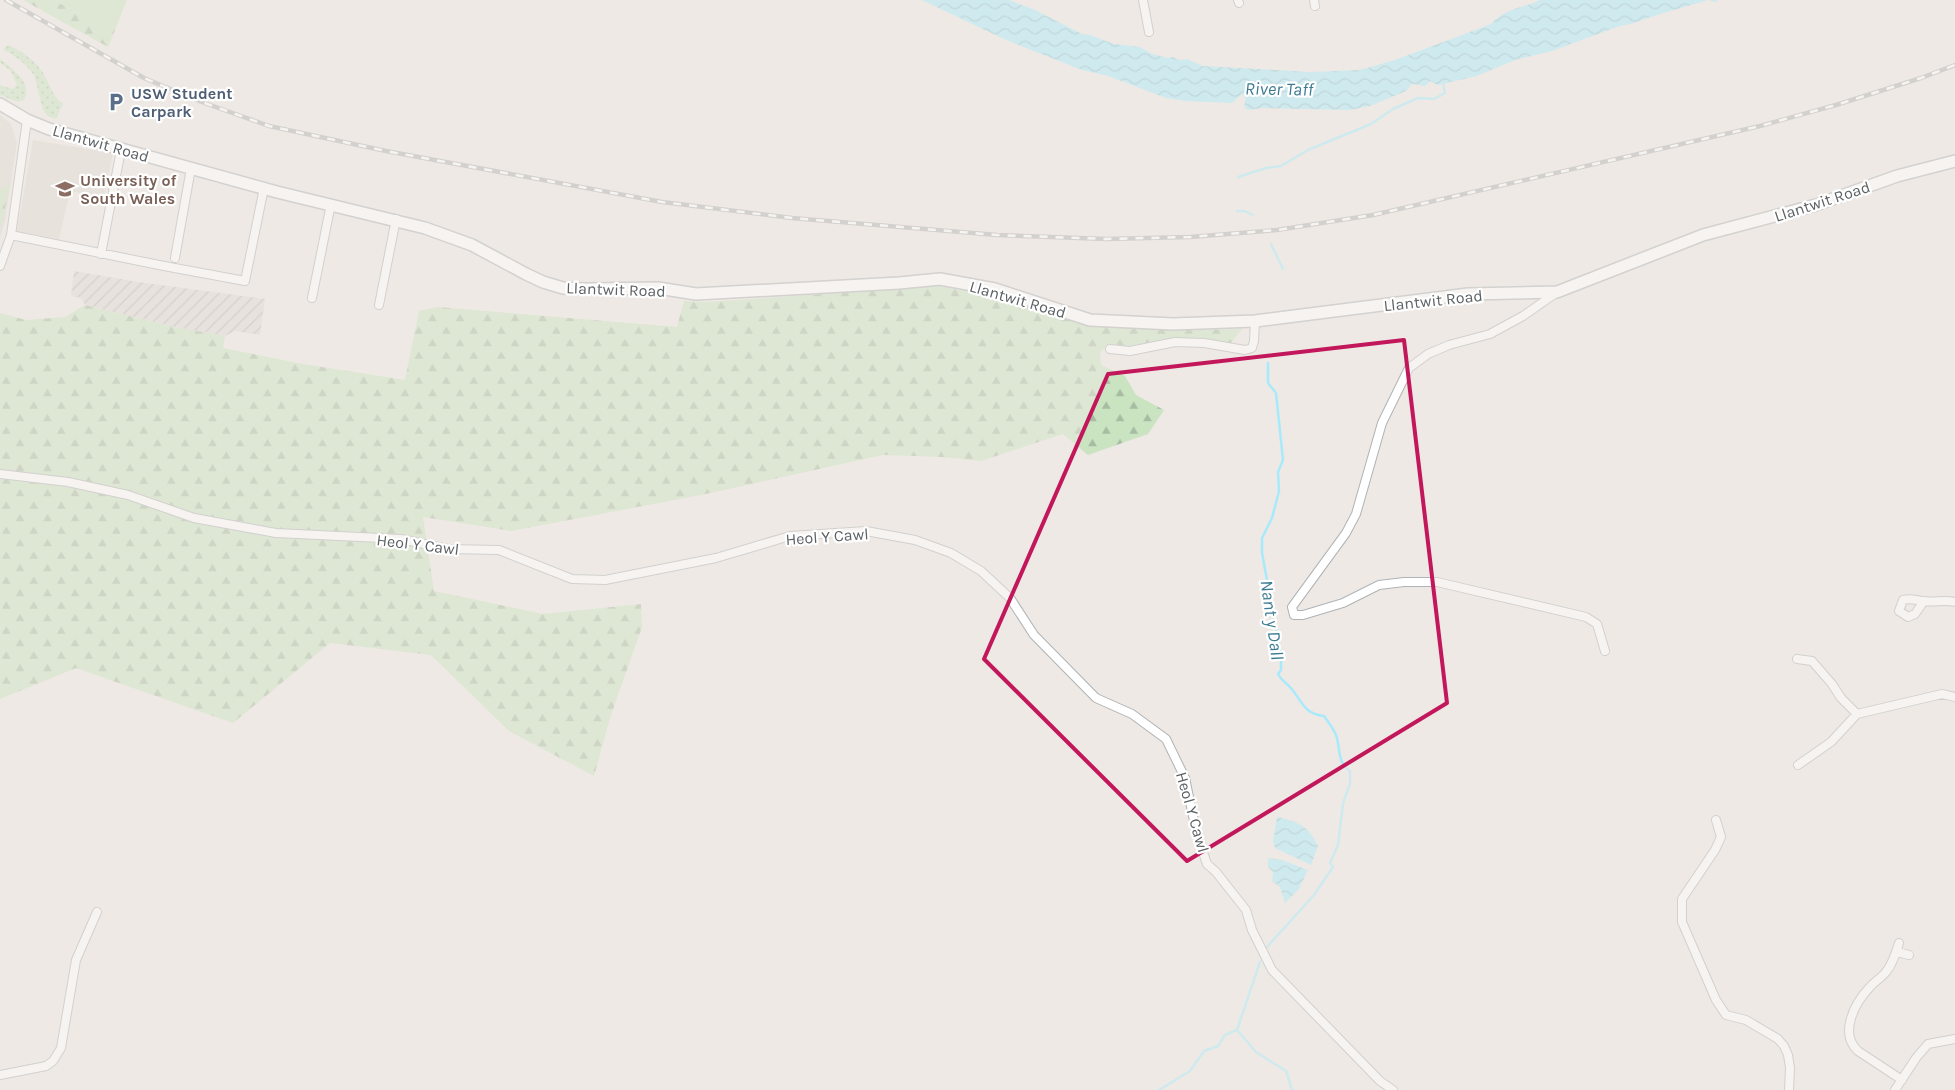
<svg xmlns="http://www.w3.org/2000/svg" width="1955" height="1090" viewBox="0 0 1955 1090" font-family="Karla,sans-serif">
<defs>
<pattern id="industrial-furrows" width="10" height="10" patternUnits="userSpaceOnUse" patternTransform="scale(1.25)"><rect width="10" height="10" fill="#ddd9d6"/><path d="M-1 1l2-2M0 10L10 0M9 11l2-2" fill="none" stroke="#b6b3b1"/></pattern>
<pattern id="grass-dots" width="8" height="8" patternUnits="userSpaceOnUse" patternTransform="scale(1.25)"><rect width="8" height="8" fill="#cae4c2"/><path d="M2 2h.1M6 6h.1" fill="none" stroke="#a7bca1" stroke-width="1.8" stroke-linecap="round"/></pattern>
<pattern id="forest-firs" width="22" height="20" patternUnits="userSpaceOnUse" patternTransform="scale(1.25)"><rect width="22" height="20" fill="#cae4c2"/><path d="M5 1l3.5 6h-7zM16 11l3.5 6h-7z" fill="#a7bca1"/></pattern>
<pattern id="water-waves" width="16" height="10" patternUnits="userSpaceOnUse" patternTransform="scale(1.25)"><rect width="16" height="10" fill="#a7eafb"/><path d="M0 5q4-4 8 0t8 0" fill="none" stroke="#8bc1cf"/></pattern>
</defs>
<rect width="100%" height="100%" fill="#eee9e4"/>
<path fill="url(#industrial-furrows)" d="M 74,271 L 138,282 L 265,299 L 260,335 L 235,331 L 225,336 L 175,327 L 85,305 L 81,298 L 71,296 Z"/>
<path fill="#ded9d2" d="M 0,115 L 11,124 L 17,143 L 5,221 L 0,238 Z
M 33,140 L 113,153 L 104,197 L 70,191 L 59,239 L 17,231 Z"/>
<path fill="url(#grass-dots)" d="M 8,45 C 22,51 39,63 46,78 C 51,88 53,97 63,104 L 56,119 C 53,118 48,117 46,114 C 40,109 39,85 33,74 C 26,63 14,56 3,49 Z
M 0,59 C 12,68 34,84 24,100 L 18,102 L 0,95 L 0,85 L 12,89 L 17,85 L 11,71 L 0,63 Z"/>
<path fill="url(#forest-firs)" d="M 23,0 L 53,0 L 115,30 L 108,47 Z
M 10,184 L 1,226 L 0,226 L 0,189 Z
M 939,286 L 989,295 L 1090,325 L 1179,330 L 1242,329 L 1231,343 L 1176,338 L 1130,346 L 1110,344 L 1100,352 L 1101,365 L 1125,376 L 1136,395 L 1164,410 L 1148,434 L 1088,455 L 1063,434 L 981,461 L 942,457 L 883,455 L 701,495 L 511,531 L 423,517 L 434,591 L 543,614 L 641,604 L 642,627 L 611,715 L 594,776 L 509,731 L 431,655 L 330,643 L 233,723 L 76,668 L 0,699 L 0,313 L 26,320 L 65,317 L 85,305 L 175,327 L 225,336 L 223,348 L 303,364 L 405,380 L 419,311 L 437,307 L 677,327 L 684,301 L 707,302 Z"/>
<path fill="#cae4c2" d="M 53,0 L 127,0 L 115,30 Z"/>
<path fill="url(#water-waves)" d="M 922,0 L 1009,0 L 1035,10 L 1082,34 L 1090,35 L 1114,44 L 1140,47 L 1152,54 L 1168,58 L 1173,57 L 1179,60 L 1187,59 L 1203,66 L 1311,72 L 1360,70 L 1395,60 L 1491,24 C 1504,9 1523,8 1540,0 L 1718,0 L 1715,2 L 1708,0 L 1657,15 L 1631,24 L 1620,26 L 1552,51 L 1515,60 L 1477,76 L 1438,85 L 1430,81 L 1425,86 L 1412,84 L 1406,91 L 1370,106 L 1350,110 L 1263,108 L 1248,110 L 1244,106 L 1246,98 L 1242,94 L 1232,103 L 1186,101 L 1166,98 L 1108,76 L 1082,70 L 1006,40 Z
M 1277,817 C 1297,821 1309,826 1318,846 L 1311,865 L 1275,848 L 1273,841 Z
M 1268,858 L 1282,860 L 1308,870 L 1299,889 L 1285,903 L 1280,887 L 1272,881 L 1273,872 L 1268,867 Z"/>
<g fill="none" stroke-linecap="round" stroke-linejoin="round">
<path stroke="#a7eafb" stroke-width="2.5" d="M 1238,177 L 1266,168 L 1281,166 L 1308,150 L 1371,124 L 1393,109 L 1418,98 L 1434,99 L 1445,93 L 1443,83
M 1237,211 L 1245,211 L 1253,215
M 1271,244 L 1283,269
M 1267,947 L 1314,895 L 1333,867 L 1330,863 L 1338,845 L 1343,803 L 1350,784 L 1350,771 C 1338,764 1340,750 1337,738 C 1335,730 1329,723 1324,716 C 1302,713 1303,701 1289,686 C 1285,682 1281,680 1278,674 L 1281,670 L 1281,656 L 1262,553 L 1262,538 L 1272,518 L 1279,491 L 1278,472 L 1283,460 L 1276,393 L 1268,383 L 1268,363
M 1238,1031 L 1256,1052 L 1286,1071 L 1292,1090
M 1159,1090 L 1190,1071 L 1204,1051 L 1218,1046 L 1225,1035 L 1237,1030 L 1260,962"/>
<g stroke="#afb3b6" stroke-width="10">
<path id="street" d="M 1143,0 L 1149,32
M 1238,0 L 1239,3
M 1314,0 L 1315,6
M 11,235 L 164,266 L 245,281 L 264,188
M 101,254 L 121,150
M 175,258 L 191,168
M 0,266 L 11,235 L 27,120
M 1556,293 L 1523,316 L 1490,334 L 1449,345 L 1428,354 L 1409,368 L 1382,423 L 1356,514 L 1346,533 L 1292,607 L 1294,615 L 1303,615 L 1343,603 L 1379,585 L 1404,582 L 1437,582 L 1586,617 L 1597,624 L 1605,651
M 312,298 L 331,204
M 379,305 L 396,219
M 1110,349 L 1130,351 L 1175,342 L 1204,343 L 1245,350 L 1252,348 L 1254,341 L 1255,321
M 0,474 L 68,482 L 128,495 L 194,518 L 276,533 L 401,539 L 448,549 L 499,550 L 572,579 L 605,580 L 716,558 L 790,536 L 866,531 L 915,540 L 951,553 L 981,571 L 1010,598 L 1034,635 L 1096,698 L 1132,714 L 1166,739 L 1185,778 L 1197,835 L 1207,864 L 1216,872 L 1246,910 L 1252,930 L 1272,970 L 1380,1081 L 1393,1090
M 1924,601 L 1915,614 L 1908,617 L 1899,611 L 1903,600 C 1911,598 1915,600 1923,601 C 1934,603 1944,599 1955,602
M 1797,659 L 1812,661 L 1832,684 L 1841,698 L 1857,714 L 1942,694 L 1955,697
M 1798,765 L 1831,742 L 1857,714
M 1716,820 L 1721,837 L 1715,850 L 1682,899 L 1682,922 L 1716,1000 L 1726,1015 L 1746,1020 L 1778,1039 L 1784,1046 L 1788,1055 L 1790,1068 L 1789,1090
M 1899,943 C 1896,953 1893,963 1886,972 C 1881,978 1874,982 1869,988 C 1854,1004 1839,1034 1858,1051 L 1902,1080
M 1897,952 L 1909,955
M 0,1075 L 46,1066 L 53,1061 L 61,1048 L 76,960 L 97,912
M 1895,1090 L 1916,1058 L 1928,1044 L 1955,1039"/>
</g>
<g stroke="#b1b5b8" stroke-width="14">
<path id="secondary" d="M 0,104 L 27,120 L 49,129 L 277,192 L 425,228 L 472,245 L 526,274 L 543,282 L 563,288 L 586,289 L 658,288 L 696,294 L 899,283 L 940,279 L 995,289 L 1090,320 L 1173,324 L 1255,321 L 1468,294 L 1557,292 L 1703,235 L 1816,205 L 1897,176 L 1955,161"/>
</g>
<use href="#street" stroke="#fff" stroke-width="8"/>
<use href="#secondary" stroke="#fff" stroke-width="11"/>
<g stroke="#b2b3b4" stroke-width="4.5">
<path id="rail" d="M 6,0 L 144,78 L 199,101 L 269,126 L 386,151 L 662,202 L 792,218 L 997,235 L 1106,239 L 1190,237 L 1277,230 L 1373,215 L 1760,126 L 1836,105 L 1921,78 L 1955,65"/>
</g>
<use href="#rail" stroke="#fff" stroke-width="2.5" stroke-dasharray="8" stroke-linecap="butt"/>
</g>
<path d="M0 0H1955V1090H0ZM 1404,340 L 1447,703 L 1187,861 L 984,659 L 1108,374 Z" fill="#eee9e4" fill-opacity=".55" fill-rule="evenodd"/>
<path fill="none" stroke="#c2185b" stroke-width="4" stroke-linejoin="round" d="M 1404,340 L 1447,703 L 1187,861 L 984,659 L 1108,374 Z"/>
<defs>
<g id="parking-bare" transform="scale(1.5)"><path d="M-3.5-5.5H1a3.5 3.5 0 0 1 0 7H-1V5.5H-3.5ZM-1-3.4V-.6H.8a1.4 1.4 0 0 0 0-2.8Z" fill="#5c6f8a" stroke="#fff" stroke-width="2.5" paint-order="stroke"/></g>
<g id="university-bare" transform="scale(1.5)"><path d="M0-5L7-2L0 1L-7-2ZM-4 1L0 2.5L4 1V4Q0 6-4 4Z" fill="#8d6e63" stroke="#fff" stroke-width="2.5" paint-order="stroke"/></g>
</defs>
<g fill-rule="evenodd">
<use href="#parking-bare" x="116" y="102"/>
<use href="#university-bare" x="65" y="189"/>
</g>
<g text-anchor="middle" stroke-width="4.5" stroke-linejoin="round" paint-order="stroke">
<g font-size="16" font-weight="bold" fill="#4e5e75" stroke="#fff" text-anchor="start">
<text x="131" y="99">USW Student<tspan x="131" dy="18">Carpark</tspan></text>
</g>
<g font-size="16" fill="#5c6164" stroke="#fff">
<text transform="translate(101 143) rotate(16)" y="6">Llantwit Road</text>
<text transform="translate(1822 201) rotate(-18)" y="6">Llantwit Road</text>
<text transform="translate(616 289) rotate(2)" y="6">Llantwit Road</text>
<text transform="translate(1018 299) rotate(16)" y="6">Llantwit Road</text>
<text transform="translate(1433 300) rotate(-6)" y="6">Llantwit Road</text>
<text transform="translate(827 536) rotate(-4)" y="6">Heol Y Cawl</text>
<text transform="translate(418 544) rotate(7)" y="6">Heol Y Cawl</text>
<text transform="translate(1193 812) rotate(74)" y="6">Heol Y Cawl</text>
</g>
<g font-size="16" font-weight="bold" fill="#785e54" stroke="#fff" text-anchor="start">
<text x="80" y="186">University of<tspan x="80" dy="18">South Wales</tspan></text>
</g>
<g font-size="18" font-style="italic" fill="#3c7b92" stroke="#fff">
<text transform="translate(1279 89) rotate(1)" y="6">River Taff</text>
<text transform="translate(1272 620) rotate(82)" y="6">Nant y Dall</text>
</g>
</g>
</svg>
